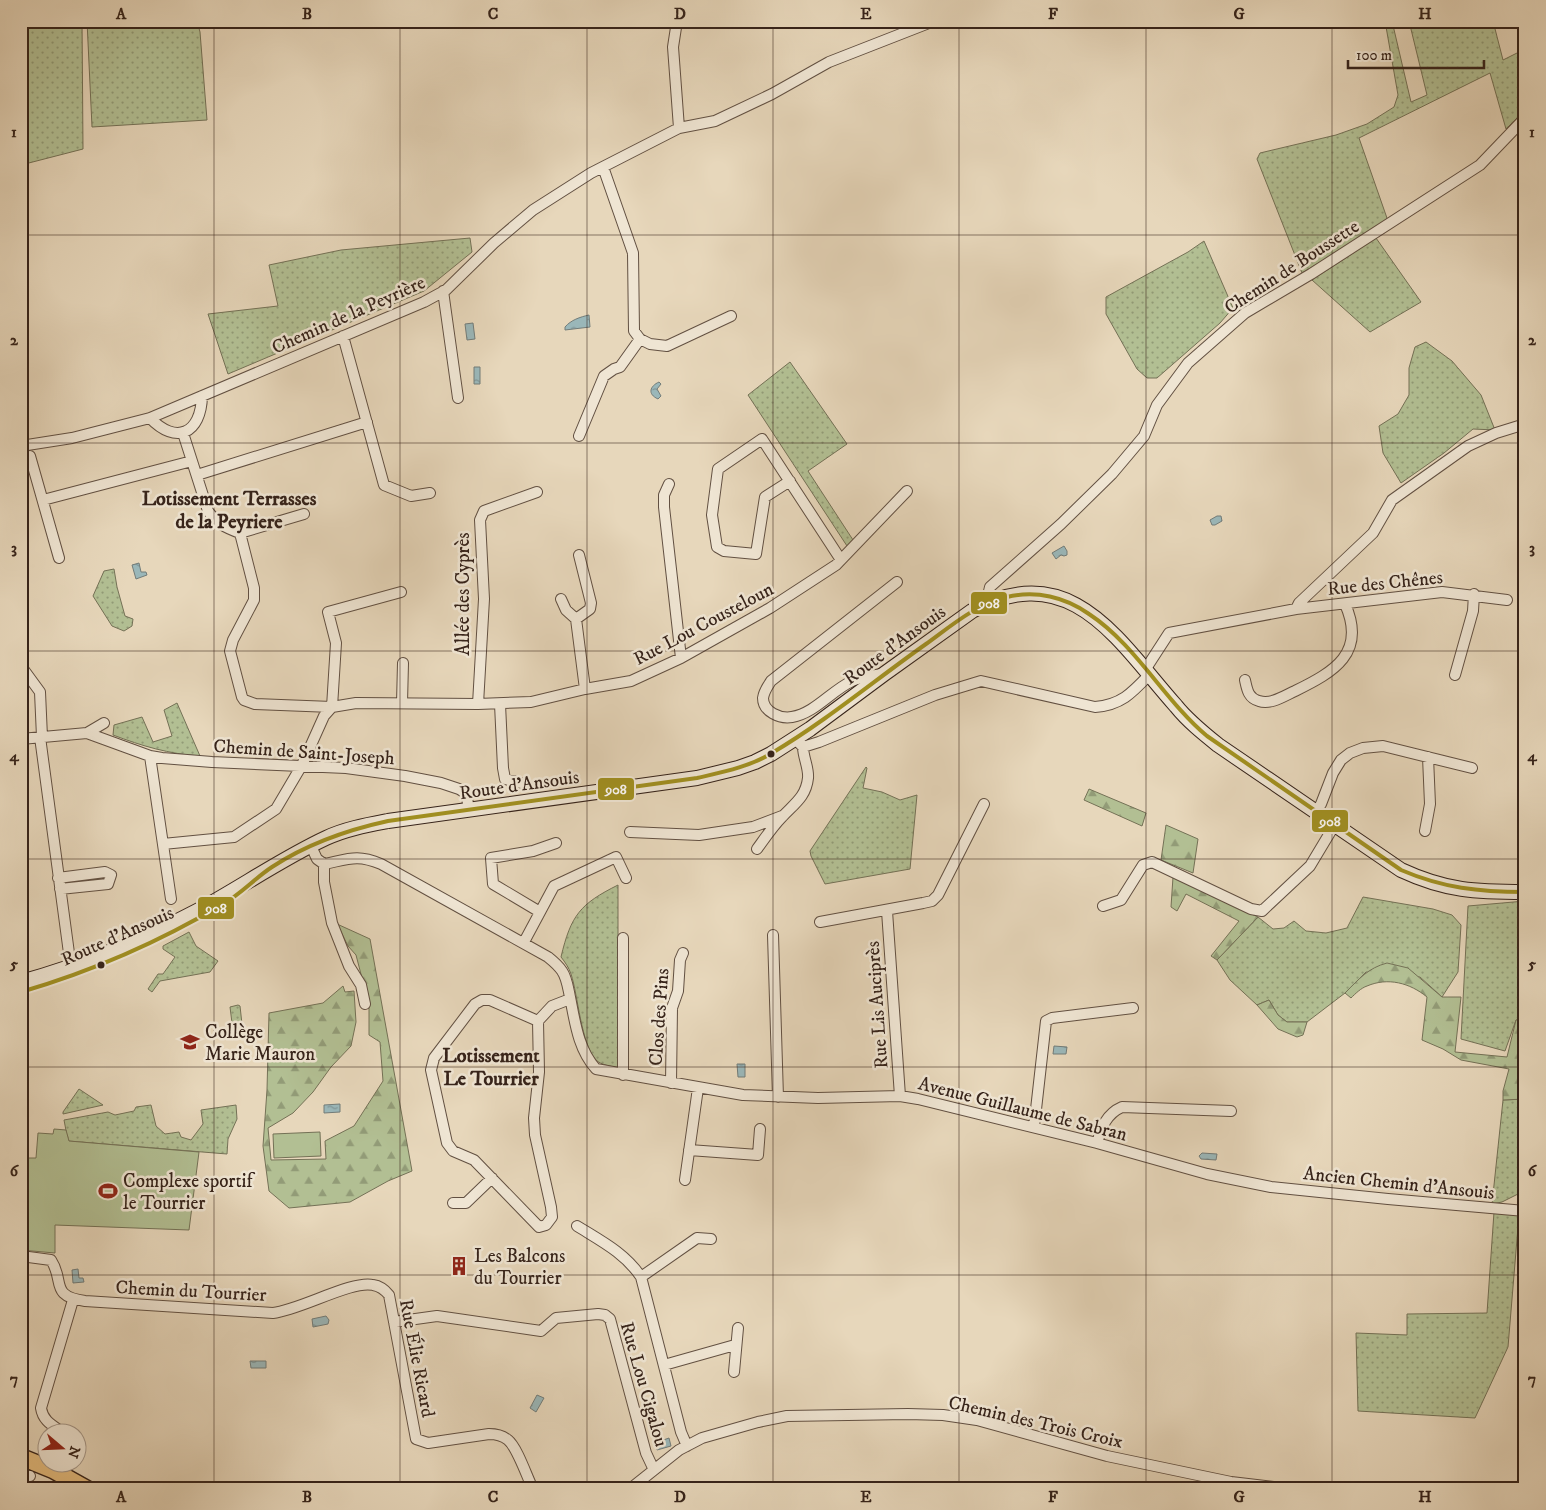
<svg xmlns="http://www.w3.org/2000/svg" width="1546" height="1510" viewBox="0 0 1546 1510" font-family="'IM FELL DW Pica',serif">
<defs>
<pattern id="green-dots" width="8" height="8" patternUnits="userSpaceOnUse" patternTransform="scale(1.25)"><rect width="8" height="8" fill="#b2bf93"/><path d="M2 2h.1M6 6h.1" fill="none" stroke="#929b77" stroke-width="1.8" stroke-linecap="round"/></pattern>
<pattern id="forest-firs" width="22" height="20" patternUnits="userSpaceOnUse" patternTransform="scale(1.25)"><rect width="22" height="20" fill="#b2bf93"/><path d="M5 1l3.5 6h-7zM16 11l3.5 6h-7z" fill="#929b77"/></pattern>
<pattern id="water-ripples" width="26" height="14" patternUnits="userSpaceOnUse" patternTransform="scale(1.25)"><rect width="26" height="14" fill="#9ab7b9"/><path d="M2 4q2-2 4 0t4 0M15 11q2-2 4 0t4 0" fill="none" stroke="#7e9496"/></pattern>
</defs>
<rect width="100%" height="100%" fill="#e7d7bb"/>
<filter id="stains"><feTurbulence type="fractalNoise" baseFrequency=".004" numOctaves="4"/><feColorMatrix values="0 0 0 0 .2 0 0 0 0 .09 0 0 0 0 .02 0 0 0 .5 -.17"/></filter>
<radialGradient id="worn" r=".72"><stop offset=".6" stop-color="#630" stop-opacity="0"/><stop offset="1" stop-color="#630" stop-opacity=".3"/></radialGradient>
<path fill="url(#green-dots)" stroke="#747156" d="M 21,21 L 82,21 L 83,149 L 21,165 Z
M 87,21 L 197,21 L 200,32 L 207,120 L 92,127 Z
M 1385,21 L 1392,21 L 1411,102 L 1427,95 L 1409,21 L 1493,21 L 1503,60 L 1525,49 L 1525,110 L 1506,129 L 1490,73 L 1359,138 L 1388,221 L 1302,273 L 1257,159 L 1260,153 L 1336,135 L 1367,124 L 1394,107 L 1398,95 Z
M 470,238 L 472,252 L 424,291 L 228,374 L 208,314 L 278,306 L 269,265 L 341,250 Z
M 1376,238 L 1421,302 L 1370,332 L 1312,280 Z
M 1204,241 L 1233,308 L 1220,323 L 1157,378 L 1147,378 L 1137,369 L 1106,314 L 1106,297 L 1188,252 Z
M 1426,342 L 1452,361 L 1481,395 L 1495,430 L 1473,429 L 1444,453 L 1401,483 L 1383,453 L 1379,426 L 1398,414 L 1409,395 L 1409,368 L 1415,347 Z
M 790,362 L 847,444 L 808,471 L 855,543 L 849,549 L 748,395 Z
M 114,569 L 117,587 L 125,616 L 133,619 L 132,626 L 124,631 L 112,626 L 93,596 L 104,571 Z
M 177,703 L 200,756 C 169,754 142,746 113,735 L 114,725 L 142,717 L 153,742 L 172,736 L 164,710 Z
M 866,767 L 867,768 L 863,788 L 882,792 L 900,800 L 917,795 L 910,869 L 825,884 L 811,856 L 810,851 Z
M 618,885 L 618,1068 C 611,1066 601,1065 596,1060 C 581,1044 578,995 571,974 C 569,968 565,962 561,957 C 571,915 580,904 618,885 Z
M 1363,897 L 1433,909 L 1452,915 L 1461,925 L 1458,972 L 1442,997 L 1420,977 L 1366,972 L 1345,993 L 1307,1022 L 1287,1022 L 1278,1015 L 1269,1000 L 1257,1005 L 1230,980 L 1217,960 L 1258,917 L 1273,929 L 1284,928 L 1294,921 L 1306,931 L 1326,933 L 1347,928 Z
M 1525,901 L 1525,1020 L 1516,1020 L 1505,1051 L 1461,1039 L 1468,906 Z
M 189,932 L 196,946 L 218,961 L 210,972 L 160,981 L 152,992 L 148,989 L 158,974 L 163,974 L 175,957 L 163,949 L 163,946 Z
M 238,1005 L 240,1006 L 242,1024 L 240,1025 L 239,1022 L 232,1023 L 230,1007 Z
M 79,1089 L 103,1105 L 63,1114 L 63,1112 Z
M 1525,1099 L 1525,1198 L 1518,1194 L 1502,1202 L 1492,1204 L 1503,1100 Z
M 151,1105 L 156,1126 L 165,1134 L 179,1132 L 181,1137 L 191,1140 L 203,1124 L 201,1110 L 236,1105 L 237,1119 L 228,1139 L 227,1154 L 68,1141 L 64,1120 L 108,1112 L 115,1115 L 134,1111 L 136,1107 Z
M 1494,1212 L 1519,1215 L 1508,1347 L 1475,1418 L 1358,1411 L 1356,1333 L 1407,1335 L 1407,1314 L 1487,1313 Z"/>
<path fill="url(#forest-firs)" stroke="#747156" d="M 1089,789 L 1146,813 L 1142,826 L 1084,800 Z
M 1166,825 L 1198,839 L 1193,873 L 1161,860 Z
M 1173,877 L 1258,917 L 1217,960 L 1211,956 L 1239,921 L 1186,894 L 1177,911 L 1171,907 Z
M 337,924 L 370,939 L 412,1171 L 388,1181 L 350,1202 L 289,1208 L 269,1191 L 263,1146 L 267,1090 L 269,1013 L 323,1003 L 343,986 L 345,992 L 354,991 L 356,1022 L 351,1046 L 331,1067 L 313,1092 L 293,1113 L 268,1128 L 271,1160 L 326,1159 L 325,1141 L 354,1126 L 383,1081 L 380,1042 L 369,1035 L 369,1005 L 356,955 L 348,946 Z
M 1387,963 L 1408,968 L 1442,997 L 1461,997 L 1455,1052 L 1507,1057 L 1516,1020 L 1525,1020 L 1525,1099 L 1503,1100 L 1503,1091 L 1509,1069 L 1461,1060 L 1443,1049 L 1422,1040 L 1427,997 C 1410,983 1388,977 1367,986 C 1361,988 1355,994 1351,998 L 1345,993 C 1359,979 1368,968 1387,963 Z
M 1269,1000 L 1278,1015 L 1287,1022 L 1307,1022 L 1303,1035 L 1297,1037 L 1278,1029 L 1257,1005 Z"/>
<path fill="#b2bf93" stroke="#747156" d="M 54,1129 L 66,1130 L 69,1141 L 199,1152 L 189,1230 L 55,1225 L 55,1253 L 21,1250 L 21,1158 L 36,1158 L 38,1133 L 53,1134 Z
M 320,1132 L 321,1156 L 274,1158 L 273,1134 Z"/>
<path fill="url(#water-ripples)" stroke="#727c79" d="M 589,315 L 590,327 L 565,330 L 565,327 C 571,320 580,317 589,315 Z
M 473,323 L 475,339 L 467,340 L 465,324 Z
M 474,367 L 480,367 L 480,384 L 474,384 Z
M 659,382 L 661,384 L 657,389 L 661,396 L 658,399 C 647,394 650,386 659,382 Z
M 1217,516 L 1221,516 L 1222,521 L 1215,525 L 1212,525 L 1210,520 Z
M 1064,546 L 1067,551 L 1067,555 L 1064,556 L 1061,555 L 1056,559 L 1052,553 Z
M 139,563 L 141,572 L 146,572 L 147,575 L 136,579 L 132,565 Z
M 1054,1046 L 1067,1047 L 1066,1054 L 1053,1054 Z
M 737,1064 L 745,1064 L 745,1077 L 738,1077 Z
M 340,1104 L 340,1112 L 324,1113 L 324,1105 Z
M 1202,1153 L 1217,1154 L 1216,1160 L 1201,1159 L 1199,1156 Z
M 78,1269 L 79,1278 L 83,1278 L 84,1282 L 73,1283 L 72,1270 Z
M 326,1316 L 329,1320 L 328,1324 L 313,1327 L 312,1319 Z
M 250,1361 L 266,1361 L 266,1368 L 251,1368 Z
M 537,1395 L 544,1398 L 536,1412 L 530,1408 Z
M 669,1438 L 671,1446 L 657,1450 L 655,1443 Z"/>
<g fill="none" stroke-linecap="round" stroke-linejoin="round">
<g stroke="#625042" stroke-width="12">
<path id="street" d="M 677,21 L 673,47 L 679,128
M 603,167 L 633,253 L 634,331 L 640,339 L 650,344 L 667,346 L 731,316
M 443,291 L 458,398
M 343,336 L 384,485 L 411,496 L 430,493
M 150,418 C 176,445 201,434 202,396
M 183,433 L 208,511 C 216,523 226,528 240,533 L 254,588 L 254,600 L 233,640 L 230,651 L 242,697 L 244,700 L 255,704 L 332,707 L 336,643 L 328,612 L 401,592
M 579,436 L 604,376 L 614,369 L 620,367 L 640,339
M 21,446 L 72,438 L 150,418 L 424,302 L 446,290 L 494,243 L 533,210 L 591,173 L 679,128 L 715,121 L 772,94 L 829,62 L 934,21
M 30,456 L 59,558
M 197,475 L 367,422
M 790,481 L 765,497 L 756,554 L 724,551 L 717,547 L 712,515 L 718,469 L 762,439 L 841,560
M 669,484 L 664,495 L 664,507 L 681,658
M 43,500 L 192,461
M 240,533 L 304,514
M 561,599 L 566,610 L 576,619 L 585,689
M 986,604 L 990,587 L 1061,524 L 1112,474 L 1144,436 L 1157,405 L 1188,363 L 1245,313 L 1311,274 L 1480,165 L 1525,118
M 1296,609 L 1299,603 L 1373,533 L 1392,500 L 1468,446 L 1496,433 L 1525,424
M 576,619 L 590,609 L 591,603 L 579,555
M 21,666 L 40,692 L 42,737
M 1145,670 L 1169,633 L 1296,609 L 1442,592 L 1507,600
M 882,674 C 872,676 860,677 852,681 C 831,691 815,713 792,717 C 780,719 763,712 763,698 C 764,691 768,686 771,681 L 897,582
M 1455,675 L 1473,611 L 1474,594
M 1245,680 C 1247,689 1248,698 1259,701 C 1271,705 1284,696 1295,691 C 1334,672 1367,653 1345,604
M 402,703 L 403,663
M 478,704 L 484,599 L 480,520 L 484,511 L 537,492
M 500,704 L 503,768 L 505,779 L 521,783
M 87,733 L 104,723
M 40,737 L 71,968
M 21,739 L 87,733 L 150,756 L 162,758 L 212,762 L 346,768 L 405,776 L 441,783 L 459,789 L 464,792 L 467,798 L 469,810
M 803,747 L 819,742 L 935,695 L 981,681 L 1095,707 C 1121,705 1132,693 1149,675
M 150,756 L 171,899
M 1315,813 L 1321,804 L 1333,773 L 1341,760 L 1350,753 L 1363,748 L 1383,746 L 1472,768
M 1425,831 L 1430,804 L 1428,757
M 630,832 L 699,835 L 753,827 L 782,816
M 163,844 L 234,837 L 276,809 L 302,765 L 324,716 L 332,707 L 356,703 L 478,704 L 531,702 L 585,689 L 631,681 L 681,658 L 770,608 L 836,565 L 907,491
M 311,846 L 317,859 L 324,864 C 349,859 357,854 381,864 L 548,957 C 553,961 558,965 562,971 C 567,978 568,988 570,997 C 575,1022 578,1049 596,1069 L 743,1095 L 818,1098 L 900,1096 L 918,1099 L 1097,1143 L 1207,1174 L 1271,1187 L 1388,1199 L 1525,1211
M 757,849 C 765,838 773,826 782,817 C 794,804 806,797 808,778 C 809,768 803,757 803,747 L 798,742
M 324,864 L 324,882 L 332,923 L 349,966 L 361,985 L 365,1004
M 58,878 L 105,872 L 111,875 L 108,884 L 60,889
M 1103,906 L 1121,900 L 1143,865 L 1152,862 L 1251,909 L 1262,911 L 1310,866 L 1334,826
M 887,911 L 900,1096
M 540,912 L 493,884 L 491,858 L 533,851 L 556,843
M 820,922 L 923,903 L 932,901 L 938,895 L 984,804
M 773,935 L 778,1097
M 524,942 L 554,886 L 616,857 L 626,878
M 482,1000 L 490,1000 L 538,1021 L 539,1072 L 534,1118 L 535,1135 L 551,1207 L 552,1217 L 546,1225 L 539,1227 L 474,1160 L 453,1151 L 447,1143 L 431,1070 L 434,1058 L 475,1004 Z
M 538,1021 L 552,1006 L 570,999
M 623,1075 L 623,938
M 671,1083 L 672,1008 L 678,991 L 680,960 L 683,953
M 1034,1127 L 1046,1021 L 1052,1018 L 1133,1008
M 1097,1143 C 1102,1127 1106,1114 1122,1107 L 1231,1111
M 689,1150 L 758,1155 L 760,1129
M 685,1180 L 698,1088
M 453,1203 L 466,1203 L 492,1178
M 577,1226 C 601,1241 625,1253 641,1277 L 681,1432 L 687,1446
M 21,1256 L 51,1260 C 65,1281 49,1296 85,1301 L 273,1313 C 300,1310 352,1280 373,1285 C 380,1286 385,1290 389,1295 L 416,1439 L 428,1443 L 489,1434 C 496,1434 502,1435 508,1440 C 517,1447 527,1477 533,1489
M 641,1277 L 697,1238 L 711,1239
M 394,1322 L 437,1316 L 541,1331 L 556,1318 L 598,1314 L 605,1315 L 610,1319 L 646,1453 L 654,1470
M 664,1365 L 735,1345
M 734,1372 L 738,1328
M 62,1432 C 52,1425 43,1421 41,1408 L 73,1300
M 21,1475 L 30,1476
M 630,1489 L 679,1450 L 702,1438 L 758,1422 L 787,1416 L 908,1414 L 943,1415 L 977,1420 L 1107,1456 L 1231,1482 L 1290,1489"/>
</g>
<g stroke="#36231a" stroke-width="16">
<path id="secondary" d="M 21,982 C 83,965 140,941 197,911 C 240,888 281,859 326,838 C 345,829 367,825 388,821 L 697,778 L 738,768 L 755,762 L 771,754 L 810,729 L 884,674 L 972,611 C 1071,556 1119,642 1176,706 C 1188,721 1203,733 1218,745 L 1401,870 C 1446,891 1476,892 1525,892"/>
</g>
<g stroke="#36231a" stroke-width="19">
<path id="primary" d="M 21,1457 L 53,1470 L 87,1489"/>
</g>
<use href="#street" stroke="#efe5d3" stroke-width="10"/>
<use href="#secondary" stroke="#efe5d3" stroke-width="14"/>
<use href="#primary" stroke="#e4bc7e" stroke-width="16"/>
<g stroke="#efe5d3" stroke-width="8">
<path id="bus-1" d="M 21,992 C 93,971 159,942 223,904 C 241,894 255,878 272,867 C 307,844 347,830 388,821 L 697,778 C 723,772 749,767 772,753 C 826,721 875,680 926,644 C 951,626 976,604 1007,597 C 1036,590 1065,597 1089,614 C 1136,645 1164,700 1207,736 L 1401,870 C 1443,888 1479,892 1525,892"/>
</g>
<use href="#bus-1" stroke="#a19020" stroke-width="4"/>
</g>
<path fill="none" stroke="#36231a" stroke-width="1" stroke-opacity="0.55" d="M 214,21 L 214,1489M 400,21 L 400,1489M 587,21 L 587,1489M 773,21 L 773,1489M 959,21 L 959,1489M 1146,21 L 1146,1489M 1332,21 L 1332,1489M 21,235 L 1525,235M 21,443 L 1525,443M 21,651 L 1525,651M 21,859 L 1525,859M 21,1067 L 1525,1067M 21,1275 L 1525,1275"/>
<defs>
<g id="school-bare" transform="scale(1.5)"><path d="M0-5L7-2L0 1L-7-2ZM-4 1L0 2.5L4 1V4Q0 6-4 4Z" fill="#8f2418" stroke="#efe5d3" stroke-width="2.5" paint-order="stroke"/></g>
<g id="stadium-bare" transform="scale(1.5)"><path d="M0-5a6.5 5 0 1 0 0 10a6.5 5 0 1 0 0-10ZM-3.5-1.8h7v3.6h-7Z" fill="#8f2418" stroke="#efe5d3" stroke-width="2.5" paint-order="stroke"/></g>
<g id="building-bare" transform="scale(1.5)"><path d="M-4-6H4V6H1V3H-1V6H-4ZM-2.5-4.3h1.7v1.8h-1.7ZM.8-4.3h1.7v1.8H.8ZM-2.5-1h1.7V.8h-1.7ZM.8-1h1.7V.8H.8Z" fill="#8f2418" stroke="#efe5d3" stroke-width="2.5" paint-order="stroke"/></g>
</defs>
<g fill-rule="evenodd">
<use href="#school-bare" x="190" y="1042"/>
<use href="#stadium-bare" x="108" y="1191"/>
<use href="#building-bare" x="459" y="1266"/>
</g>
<g fill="#36231a" stroke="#efe5d3" stroke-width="2">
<circle cx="771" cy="754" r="4.5"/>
<circle cx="101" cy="965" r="4.5"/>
</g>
<g text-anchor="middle" stroke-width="5" stroke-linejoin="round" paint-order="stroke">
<g font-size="19" fill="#36231a" stroke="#efe5d3">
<text transform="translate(1291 266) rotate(-33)" y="7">Chemin de Boussette</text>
<text transform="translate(348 314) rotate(-24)" y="7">Chemin de la Peyrière</text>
<text transform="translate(1385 582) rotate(-6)" y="7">Rue des Chênes</text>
<text transform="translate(462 594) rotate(-90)" y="7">Allée des Cyprès</text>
<text transform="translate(703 623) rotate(-28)" y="7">Rue Lou Cousteloun</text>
<text transform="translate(894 644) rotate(-36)" y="7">Route d'Ansouis</text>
<text transform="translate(304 751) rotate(4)" y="7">Chemin de Saint-Joseph</text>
<text transform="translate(519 784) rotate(-8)" y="7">Route d'Ansouis</text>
<text transform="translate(117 935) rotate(-24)" y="7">Route d'Ansouis</text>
<text transform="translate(876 1005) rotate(-94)" y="7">Rue Lis Auciprès</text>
<text transform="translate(658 1017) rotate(-86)" y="7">Clos des Pins</text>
<text transform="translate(1023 1108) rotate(14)" y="7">Avenue Guillaume de Sabran</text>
<text transform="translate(1399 1182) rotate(6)" y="7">Ancien Chemin d'Ansouis</text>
<text transform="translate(191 1290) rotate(3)" y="7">Chemin du Tourrier</text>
<text transform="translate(418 1358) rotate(79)" y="7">Rue Élie Ricard</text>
<text transform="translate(645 1384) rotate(74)" y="7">Rue Lou Cigalou</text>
<text transform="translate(1036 1421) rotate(13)" y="7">Chemin des Trois Croix</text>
</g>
<g font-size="19" fill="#36231a" stroke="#efe5d3" text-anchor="start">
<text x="205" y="1038">Collège<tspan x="205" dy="22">Marie Mauron</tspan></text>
<text x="123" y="1187">Complexe sportif<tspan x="123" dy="22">le Tourrier</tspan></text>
<text x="474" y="1262">Les Balcons<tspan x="474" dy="22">du Tourrier</tspan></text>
</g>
<g font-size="20" font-weight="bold" fill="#36231a" stroke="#efe5d3">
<text x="229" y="505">Lotissement Terrasses<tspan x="229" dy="23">de la Peyriere</tspan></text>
<text x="491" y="1062">Lotissement<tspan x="491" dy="23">Le Tourrier</tspan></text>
</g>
</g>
<g stroke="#efe5d3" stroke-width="2">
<rect x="970" y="591" width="38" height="24" rx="5" fill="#a19020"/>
<rect x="597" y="777" width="38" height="24" rx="5" fill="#a19020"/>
<rect x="1311" y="809" width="38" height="24" rx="5" fill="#a19020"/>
<rect x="197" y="896" width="38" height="24" rx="5" fill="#a19020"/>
</g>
<g font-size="14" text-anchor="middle" font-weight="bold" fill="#fff">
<text x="989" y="608">908</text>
<text x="616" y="794">908</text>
<text x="1330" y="826">908</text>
<text x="216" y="913">908</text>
</g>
<rect width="1546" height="1510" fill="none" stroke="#e7d7bb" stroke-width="55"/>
<g transform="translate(62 1448) rotate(109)"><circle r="24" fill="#efe5d3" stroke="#a59789"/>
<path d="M0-4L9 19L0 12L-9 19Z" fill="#8f2418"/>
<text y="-8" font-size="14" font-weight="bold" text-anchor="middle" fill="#36231a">N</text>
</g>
<path d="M1348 60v8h136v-8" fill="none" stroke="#36231a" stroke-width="2.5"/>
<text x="1356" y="60" font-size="15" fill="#36231a" stroke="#efe5d3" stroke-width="4" paint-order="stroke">100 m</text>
<rect x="28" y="28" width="1490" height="1454" fill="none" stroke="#36231a" stroke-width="2"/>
<g font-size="16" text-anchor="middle" font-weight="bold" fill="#36231a">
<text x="121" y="19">A</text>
<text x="307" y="19">B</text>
<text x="493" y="19">C</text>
<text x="680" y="19">D</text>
<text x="866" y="19">E</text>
<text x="1053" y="19">F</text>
<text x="1239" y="19">G</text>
<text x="1425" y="19">H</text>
<text x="14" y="137">1</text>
<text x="1532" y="137">1</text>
<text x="14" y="345">2</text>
<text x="1532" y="345">2</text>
<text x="14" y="553">3</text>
<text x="1532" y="553">3</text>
<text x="14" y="761">4</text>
<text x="1532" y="761">4</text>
<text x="14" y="969">5</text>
<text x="1532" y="969">5</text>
<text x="14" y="1176">6</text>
<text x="1532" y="1176">6</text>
<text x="14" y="1384">7</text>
<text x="1532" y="1384">7</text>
<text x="121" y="1502">A</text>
<text x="307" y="1502">B</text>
<text x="493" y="1502">C</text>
<text x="680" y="1502">D</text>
<text x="866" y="1502">E</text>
<text x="1053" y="1502">F</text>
<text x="1239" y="1502">G</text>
<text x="1425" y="1502">H</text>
</g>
<rect width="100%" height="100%" filter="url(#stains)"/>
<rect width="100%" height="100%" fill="url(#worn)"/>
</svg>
